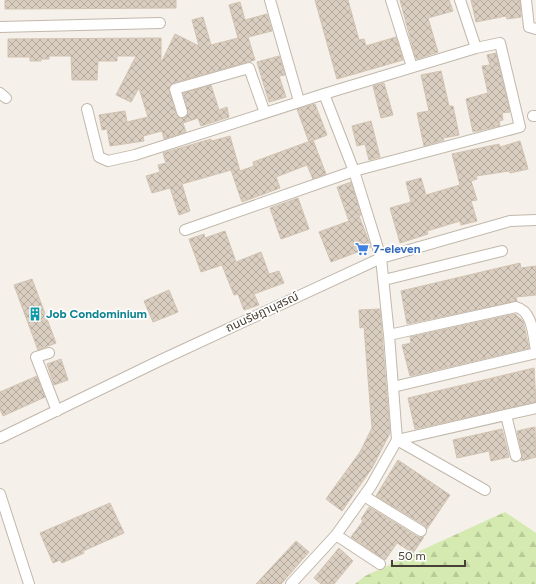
<svg xmlns="http://www.w3.org/2000/svg" width="536" height="584" viewBox="0 0 536 584" font-family="Figtree,'Noto Sans Thai',sans-serif">
<defs>
<pattern id="forest-firs" width="22" height="20" patternUnits="userSpaceOnUse"><rect width="22" height="20" fill="#d4eab0"/><path d="M5 1l3.5 6h-7zM16 11l3.5 6h-7z" fill="#b8ca98"/></pattern>
<pattern id="building-cross-hatch" width="8" height="8" patternUnits="userSpaceOnUse"><rect width="8" height="8" fill="#dacec1"/><path d="M0 0l8 8M0 8l8-8" fill="none" stroke="#b3a99e"/></pattern>
</defs>
<rect width="100%" height="100%" fill="#f5f0e9"/>
<path fill="url(#forest-firs)" d="M 505,512 L 536,533 L 536,584 L 355,584 L 365,576 Z"/>
<path fill="url(#building-cross-hatch)" stroke="#d2c3b1" d="M 5,0 L 176,0 L 176,8 L 5,9 Z
M 315,0 L 348,0 L 359,40 L 364,39 L 366,46 L 396,37 L 403,60 L 337,79 Z
M 400,0 L 449,0 L 453,11 L 428,18 L 438,52 L 417,59 L 415,56 Z
M 471,0 L 520,0 L 521,17 L 507,19 L 506,16 L 476,22 Z
M 240,2 L 245,20 L 267,14 L 272,31 L 248,37 L 255,60 L 173,83 L 169,88 L 176,114 L 180,118 L 184,118 L 188,113 L 183,93 L 211,85 L 219,110 L 227,107 L 229,117 L 201,126 L 198,118 L 183,123 L 186,132 L 164,139 L 162,131 L 143,136 L 144,141 L 110,146 L 107,129 L 102,130 L 99,115 L 125,111 L 127,122 L 148,117 L 139,88 L 131,102 L 116,95 L 136,56 L 117,56 L 117,61 L 98,61 L 97,80 L 72,80 L 71,56 L 49,56 L 49,59 L 41,59 L 41,61 L 30,61 L 30,57 L 8,57 L 8,39 L 161,38 L 161,63 L 175,34 L 199,46 L 192,20 L 203,17 L 211,45 L 238,38 L 229,5 Z
M 496,53 L 510,112 L 502,113 L 503,120 L 499,121 L 500,126 L 473,132 L 466,99 L 488,93 L 482,66 L 490,65 L 487,55 Z
M 279,56 L 285,75 L 279,76 L 286,97 L 269,102 L 257,62 Z
M 441,71 L 449,106 L 453,106 L 459,135 L 443,138 L 444,140 L 424,146 L 417,113 L 429,111 L 421,75 Z
M 384,83 L 393,115 L 381,118 L 373,86 Z
M 315,104 L 327,135 L 309,142 L 297,109 Z
M 371,121 L 380,157 L 369,160 L 365,144 L 357,146 L 352,126 Z
M 230,136 L 240,171 L 254,166 L 253,162 L 313,140 L 326,174 L 313,179 L 307,165 L 276,177 L 280,188 L 242,202 L 231,170 L 182,184 L 190,211 L 179,215 L 170,188 L 152,193 L 146,176 L 160,172 L 158,165 L 166,163 L 163,153 L 211,139 L 212,141 Z
M 520,141 L 528,169 L 510,173 L 509,171 L 476,176 L 477,179 L 471,181 L 477,200 L 471,201 L 477,221 L 461,225 L 460,221 L 427,231 L 428,234 L 400,243 L 390,208 L 411,202 L 406,182 L 421,178 L 426,195 L 460,185 L 452,154 L 499,144 L 500,147 Z
M 351,182 L 361,215 L 359,216 L 371,247 L 331,262 L 319,232 L 349,221 L 337,187 Z
M 298,198 L 309,229 L 281,239 L 270,208 Z
M 225,231 L 236,262 L 261,252 L 269,274 L 279,271 L 284,283 L 254,294 L 259,305 L 244,310 L 238,294 L 234,295 L 222,265 L 201,272 L 189,239 L 204,234 L 205,238 Z
M 520,263 L 521,268 L 536,266 L 536,295 L 516,297 L 517,301 L 407,324 L 401,291 Z
M 32,279 L 56,343 L 38,350 L 14,285 Z
M 169,290 L 178,312 L 153,322 L 144,301 Z
M 380,309 L 390,433 L 372,468 L 342,511 L 326,499 L 360,452 L 372,428 L 364,327 L 360,328 L 359,310 Z
M 515,314 L 523,321 L 529,348 L 410,376 L 402,345 L 411,343 L 410,337 Z
M 61,359 L 68,380 L 54,385 L 47,364 Z
M 534,368 L 536,402 L 415,429 L 408,398 Z
M 37,376 L 45,397 L 3,416 L 0,409 L 0,392 Z
M 535,427 L 536,457 L 521,461 L 522,454 L 517,431 Z
M 502,429 L 509,457 L 491,461 L 489,451 L 457,458 L 453,440 Z
M 398,460 L 450,495 L 427,529 L 424,525 L 376,496 Z
M 110,503 L 124,533 L 83,551 L 84,553 L 62,563 L 60,560 L 53,563 L 40,533 Z
M 369,507 L 418,537 L 424,537 L 413,553 L 397,543 L 385,560 L 351,537 L 363,521 L 361,519 Z
M 296,541 L 309,552 L 281,584 L 256,584 Z
M 339,548 L 353,561 L 334,584 L 321,584 L 314,578 Z"/>
<g fill="none" stroke-linecap="round" stroke-linejoin="round">
<g stroke="#c1b8ab" stroke-width="12">
<path id="minor" d="M 270,0 L 299,101
M 391,0 L 412,67
M 460,0 L 476,48
M 526,0 L 529,27 L 536,29
M 0,27 L 160,23
M 0,93 L 6,98
M 87,109 L 99,157 L 108,161 L 135,155 L 324,94 L 476,48 L 500,43 L 520,127 L 354,171 L 185,230
M 182,112 L 175,89 L 249,68 L 265,113
M 533,116 L 536,116
M 384,280 L 502,251
M 389,335 L 516,307 C 533,311 533,336 536,350
M 49,353 L 36,357 L 57,411
M 393,387 L 536,353
M 506,415 L 516,456
M 0,438 L 161,360 L 381,258 L 510,221 L 536,220
M 397,440 L 536,408
M 397,440 L 485,490
M 0,494 L 29,584
M 364,496 L 421,531
M 336,535 L 380,564
M 291,584 L 336,535 L 371,486 L 397,440 L 389,335 L 381,258 L 354,171 L 324,94"/>
</g>
<use href="#minor" stroke="#fff" stroke-width="10"/>
</g>
<defs>
<g id="supermarket-bare" transform="scale(1.08)"><path d="M-6-5.5h2.5l.6 2H6L4.5 2H-2.5L-4.4-4H-6ZM-1.5 3.2a1.3 1.3 0 1 0 .1 0ZM3 3.2a1.3 1.3 0 1 0 .1 0Z" fill="#3f7fe0" stroke="#fff" stroke-width="2.5" paint-order="stroke"/></g>
<g id="building-bare" transform="scale(1.08)"><path d="M-4-6H4V6H1V3H-1V6H-4ZM-2.5-4.3h1.7v1.8h-1.7ZM.8-4.3h1.7v1.8H.8ZM-2.5-1h1.7V.8h-1.7ZM.8-1h1.7V.8H.8Z" fill="#0f9aa8" stroke="#fff" stroke-width="2.5" paint-order="stroke"/></g>
</defs>
<g fill-rule="evenodd">
<use href="#supermarket-bare" x="362" y="249"/>
<use href="#building-bare" x="35" y="314"/>
</g>
<g text-anchor="middle" stroke-width="3.5" stroke-linejoin="round" paint-order="stroke">
<g font-size="12" font-weight="bold" fill="#366cbe" stroke="#fff" text-anchor="start">
<text x="373" y="253">7-eleven</text>
</g>
<g font-size="12" fill="#494137" stroke="#fff">
<text transform="translate(262 312) rotate(-25)" y="4">ถนนรัษฎานุสรณ์</text>
</g>
<g font-size="12" font-weight="bold" fill="#0d838f" stroke="#fff" text-anchor="start">
<text x="46" y="318">Job Condominium</text>
</g>
</g>
<path d="M392 560v6h73v-6" fill="none" stroke="#494137" stroke-width="2"/>
<text x="398" y="560" font-size="12" fill="#494137" stroke="#ffffff" stroke-width="3" paint-order="stroke">50 m</text>
</svg>
